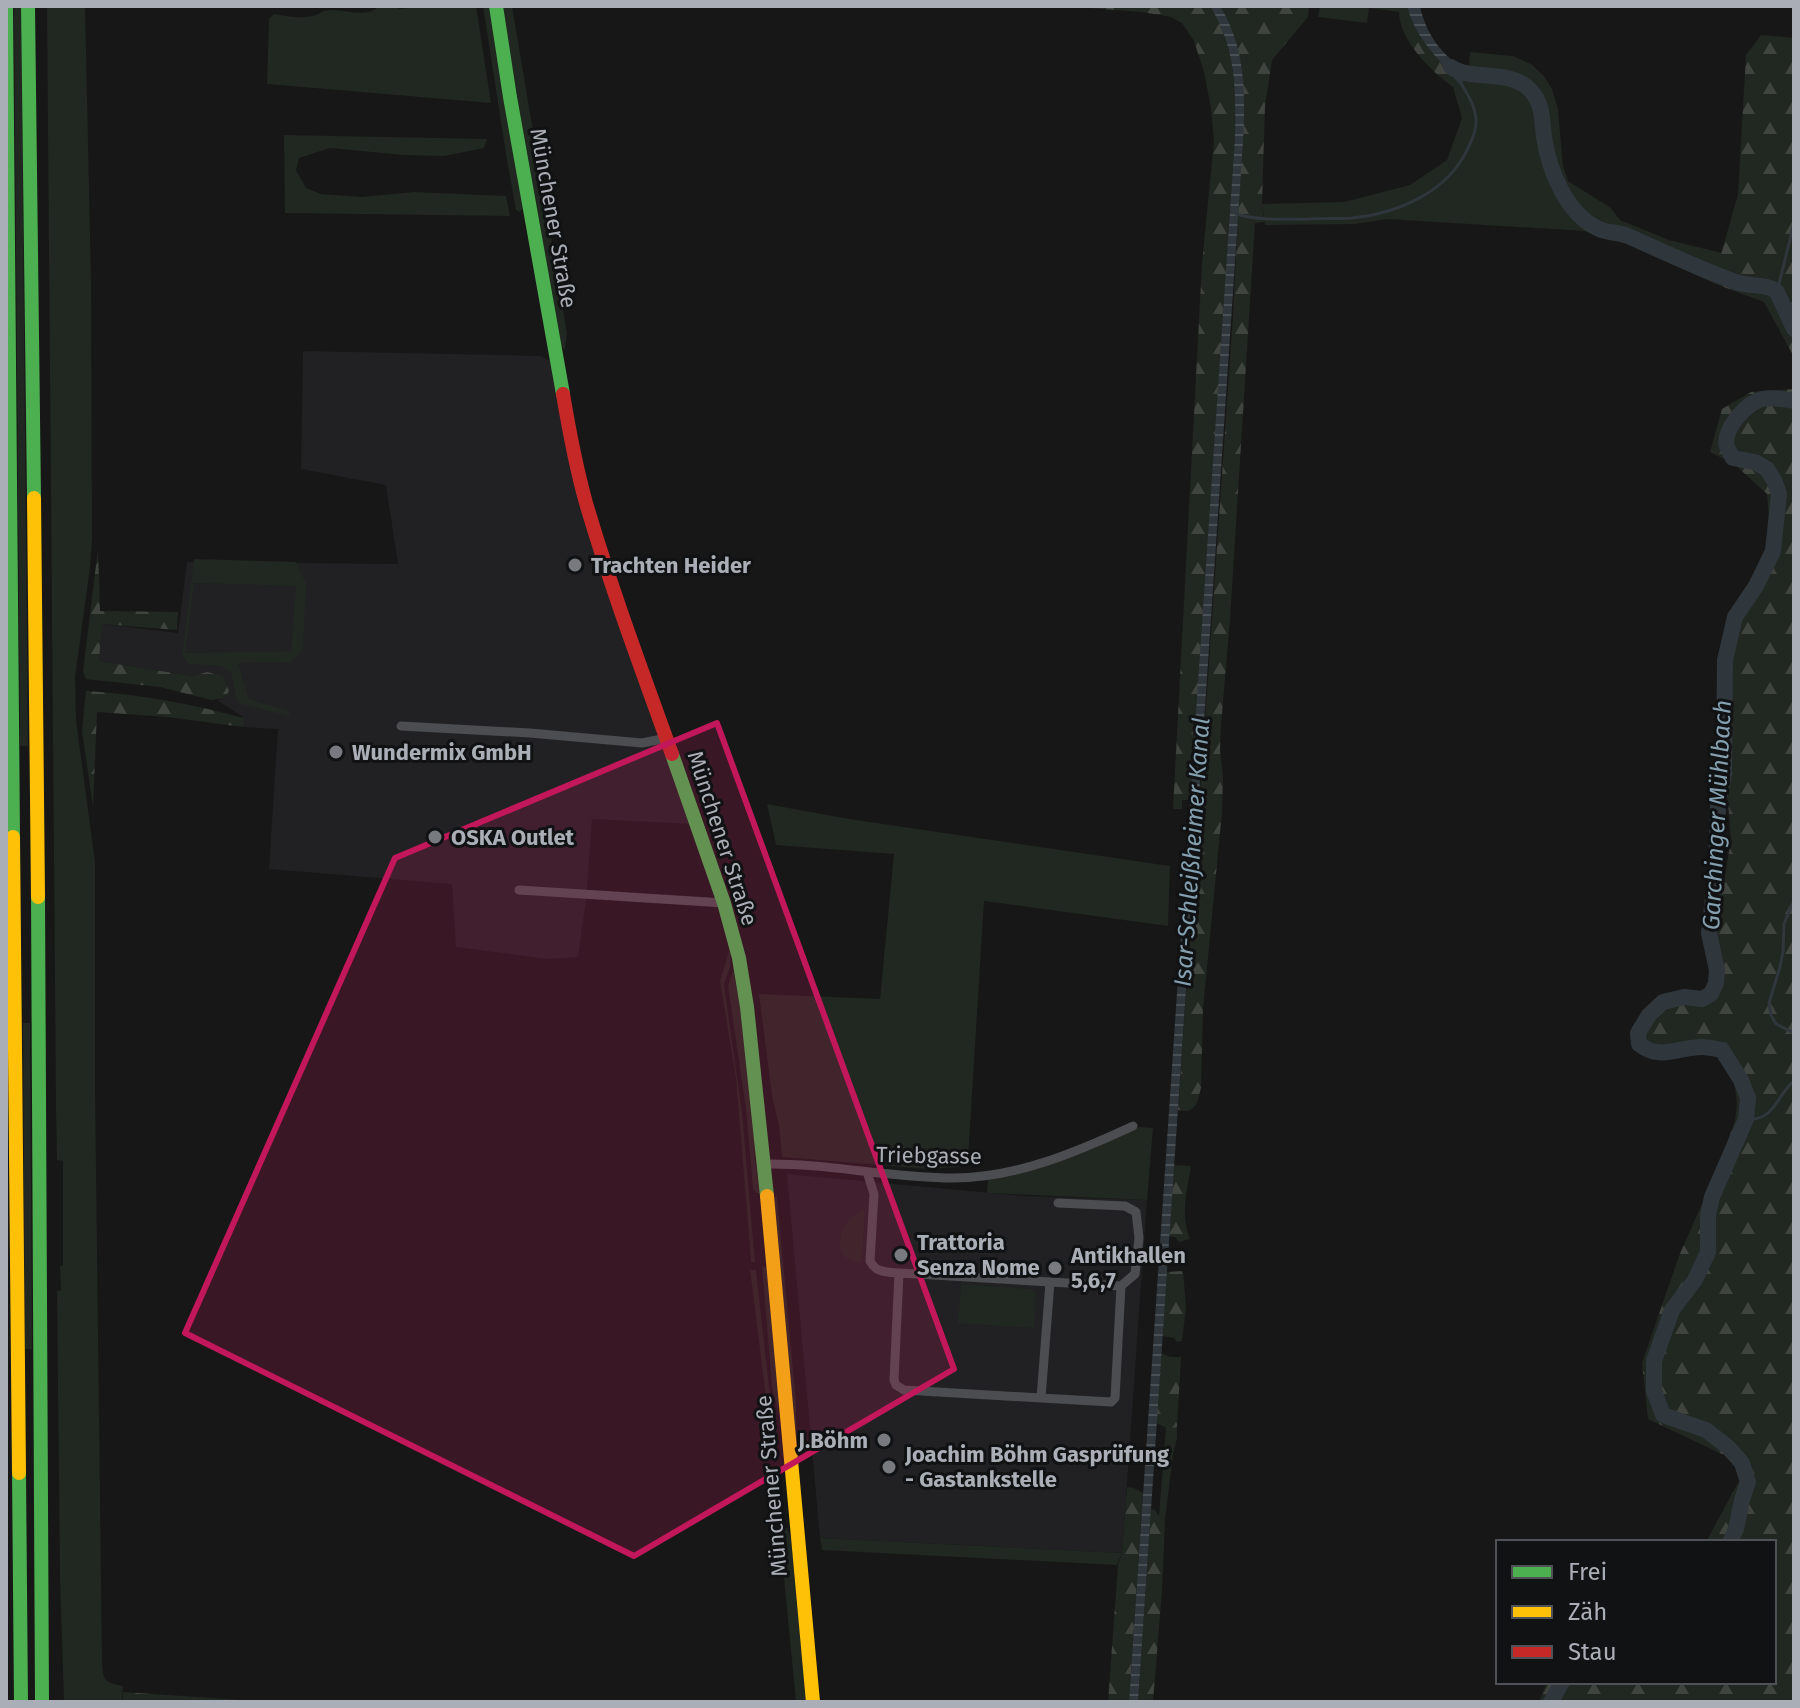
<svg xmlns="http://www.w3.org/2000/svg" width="1800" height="1708" viewBox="0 0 1800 1708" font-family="'Fira Sans',sans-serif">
<defs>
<pattern id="forest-firs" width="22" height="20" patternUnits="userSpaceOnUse" patternTransform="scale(2)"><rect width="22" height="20" fill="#212721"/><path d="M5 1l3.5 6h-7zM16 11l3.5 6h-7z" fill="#3f443f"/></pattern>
<pattern id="water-rules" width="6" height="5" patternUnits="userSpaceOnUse" patternTransform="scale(2)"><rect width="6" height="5" fill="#2f373c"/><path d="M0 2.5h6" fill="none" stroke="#4a5156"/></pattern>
</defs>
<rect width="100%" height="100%" fill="#171717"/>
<path fill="#212123" d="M 303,351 L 540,356 L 563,367 L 568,442 L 691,824 L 592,819 L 586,900 L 578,957 L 548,959 L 456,947 L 452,884 L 269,869 L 278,729 L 243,727 L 243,717 L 217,700 L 225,698 L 207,672 L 192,676 L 99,661 L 102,624 L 178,633 L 187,562 L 398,564 L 386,485 L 301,469 Z
M 787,1174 L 1023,1196 L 1147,1200 L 1122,1553 L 820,1538 Z"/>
<path fill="#212721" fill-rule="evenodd" d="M 14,6 L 21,6 L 28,746 L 20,746 Z
M 47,6 L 85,6 L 91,278 L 92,538 L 90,568 L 75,677 L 76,720 L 95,862 L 95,1089 L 102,1658 C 103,1679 102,1682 123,1686 L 122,1702 L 64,1702 L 60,1577 L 57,1291 L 61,1290 L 60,1266 L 63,1266 L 63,1161 L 57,1160 L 56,1106 Z
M 380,6 L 414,6 L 400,7 L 398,9 L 432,6 L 476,6 L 491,103 L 267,84 L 269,19 L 274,14 C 286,16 300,19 312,16 C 317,16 320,12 324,11 C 344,6 362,21 380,6 Z
M 483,6 L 491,6 L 524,208 L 519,212 L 516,210 L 506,154 Z
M 502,6 L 512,6 L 567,333 L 565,349 L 563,349 L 558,336 Z
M 1320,6 L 1399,6 L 1399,12 L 1369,8 L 1367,23 L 1318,17 Z
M 1470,52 L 1513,56 L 1531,64 L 1544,76 L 1552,89 L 1558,109 L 1563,166 L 1568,181 L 1611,208 L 1620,220 L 1669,240 L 1722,253 L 1713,283 L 1627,243 L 1614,239 L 1611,241 L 1584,231 L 1387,219 L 1355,224 L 1265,225 L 1262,204 L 1344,202 L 1410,185 L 1447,160 L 1462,118 L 1453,87 L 1468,78 Z
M 284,135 L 487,139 L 484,148 L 444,156 L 403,155 L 330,148 L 299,158 L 296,170 L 306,188 L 321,194 L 361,197 L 414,192 L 506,196 L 510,216 L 285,213 Z
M 194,559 L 296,562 L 306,583 L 303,650 L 291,662 L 238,663 L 249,699 L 289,711 L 289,716 L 241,704 L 237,700 L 231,672 L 221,666 L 189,664 L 182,655 ZM 194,583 L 296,586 L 291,651 L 185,653 Z
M 767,804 L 849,819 L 1170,866 L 1168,926 L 984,901 L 968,1159 L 958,1167 L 927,1169 L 782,1157 L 779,1126 L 772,1096 L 759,994 L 880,999 L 894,854 L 776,845 Z
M 730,948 L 730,967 L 724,985 L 742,1112 L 755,1262 L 751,1262 L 736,1078 L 720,981 Z
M 733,970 L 740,1004 L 754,1119 L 755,1159 L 760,1193 L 756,1193 L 753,1189 L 746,1109 L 728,986 Z
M 23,1023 L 30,1023 L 32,1349 L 25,1349 Z
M 1139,1127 L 1153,1128 L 1147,1200 L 987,1193 L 988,1179 L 1043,1167 L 1095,1148 Z
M 777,1196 L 796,1402 L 797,1454 L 773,1197 Z
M 863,1209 L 865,1210 L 862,1260 L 860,1262 C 836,1262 836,1238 847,1222 C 851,1216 857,1213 863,1209 Z
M 762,1266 L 766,1267 L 767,1269 L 779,1398 L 778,1412 L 772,1387 Z
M 750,1270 L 756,1270 L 769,1387 L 776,1424 L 769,1421 Z
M 961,1284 L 1031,1289 L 1036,1294 L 1034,1328 L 958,1323 Z
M 1166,1427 L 1177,1427 L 1177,1438 L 1173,1454 L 1165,1520 L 1159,1516 Z
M 780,1526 L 787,1528 L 791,1538 L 807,1702 L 796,1702 L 784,1578 L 775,1534 L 775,1530 Z
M 820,1538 L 1122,1553 L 1117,1565 L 822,1550 Z"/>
<path fill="url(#forest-firs)" d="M 1063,6 L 1210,6 C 1236,48 1236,89 1235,137 L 1191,800 L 1182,800 L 1182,809 L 1173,809 L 1202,264 L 1214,141 L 1211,108 L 1204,72 L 1194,41 L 1182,23 L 1171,17 L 1142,12 Z
M 1220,6 L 1309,6 L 1308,17 L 1272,60 L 1265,106 L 1262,203 L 1264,222 L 1255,223 L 1230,619 L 1221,725 L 1220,751 L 1223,776 L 1222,812 L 1203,1009 L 1201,1088 L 1197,1103 L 1192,1109 L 1187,1111 L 1178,1110 L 1233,316 L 1243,116 C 1244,78 1241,39 1220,6 Z
M 1399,6 L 1407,6 C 1415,37 1439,59 1459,84 L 1453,87 C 1430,70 1396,38 1399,6 Z
M 1761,35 L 1794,38 L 1794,357 L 1764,302 L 1713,283 L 1738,194 L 1746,55 Z
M 1794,389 L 1794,1702 L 1539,1702 L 1547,1682 L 1774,1682 L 1774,1542 L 1706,1542 L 1747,1466 L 1648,1419 L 1642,1363 L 1679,1256 L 1716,1172 L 1735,1121 L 1737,1104 L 1735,1088 L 1736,1073 L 1732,1056 L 1722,1044 L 1658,1048 L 1648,1046 C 1645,1040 1642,1034 1645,1028 C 1649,1018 1662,1005 1673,1003 C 1685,1000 1698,1004 1711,1001 L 1722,987 L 1716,931 L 1731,839 L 1720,702 L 1733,617 L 1772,554 L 1767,494 L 1734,464 L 1710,452 L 1722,409 L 1751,392 Z
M 98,549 L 100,611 L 178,612 L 177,630 L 102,624 L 99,661 L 192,676 L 207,672 L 223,676 L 229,691 L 225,698 L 211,700 L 160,687 L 86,679 L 83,672 Z
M 86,691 C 140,694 191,704 244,718 L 243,727 L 168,717 L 97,712 L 93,807 L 82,731 Z
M 1174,1165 L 1191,1166 C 1187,1190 1180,1216 1190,1239 L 1179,1242 L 1175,1237 L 1169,1236 Z
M 1183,1271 L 1186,1307 L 1182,1341 L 1177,1342 L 1174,1338 L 1162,1336 L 1167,1272 Z
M 1161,1353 L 1170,1357 L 1181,1357 L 1177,1427 L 1169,1429 L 1156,1423 Z
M 1127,1487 L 1134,1488 L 1143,1493 L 1129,1702 L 1108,1702 L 1118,1565 L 1122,1553 Z
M 1151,1509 L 1155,1510 L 1159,1516 L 1165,1520 L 1162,1590 L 1153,1702 L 1138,1702 Z
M 123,1692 L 242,1700 L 246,1702 L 123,1702 Z"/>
<path fill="url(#water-rules)" d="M 1210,6 L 1220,6 C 1254,60 1243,128 1240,188 L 1138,1702 L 1129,1702 L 1235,137 C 1236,89 1236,48 1210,6 Z
M 1407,6 L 1420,6 C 1425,32 1443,59 1468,70 L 1468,78 L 1459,84 C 1438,57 1416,40 1407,6 Z"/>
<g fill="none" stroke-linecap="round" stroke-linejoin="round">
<path stroke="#2f373c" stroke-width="3" d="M 1236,214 C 1260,221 1284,219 1309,219 C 1324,218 1338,219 1352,218 C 1399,213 1448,192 1468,148 C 1472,140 1477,129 1476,119 C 1475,105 1466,92 1459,80
M 1777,292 L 1794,223
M 1794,900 L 1784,924 L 1783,952 L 1780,967 L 1769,1003 L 1771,1015 L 1776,1024 L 1794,1033
M 1746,1119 C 1774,1122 1776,1096 1794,1081"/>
<path stroke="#2f373c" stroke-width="16" d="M 1451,67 C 1473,82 1511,68 1531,91 C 1543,104 1542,120 1544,137 C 1549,170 1566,214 1599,229 C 1608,233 1619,232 1628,236 C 1664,252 1699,269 1736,282 C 1749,287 1767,283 1777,292 L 1794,329
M 1730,1542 L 1736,1529 L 1742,1500 L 1748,1482 L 1742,1463 L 1728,1447 L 1706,1430 L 1663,1415 L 1654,1391 L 1654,1361 L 1672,1310 L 1695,1280 L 1708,1252 L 1708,1216 L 1712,1197 L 1746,1119 L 1748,1098 L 1741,1080 L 1722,1050 C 1716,1049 1709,1047 1702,1047 C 1678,1047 1660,1061 1639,1044 L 1638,1033 L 1649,1015 L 1663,1002 L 1684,997 L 1702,999 L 1711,994 L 1716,983 L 1717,970 L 1709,933 L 1716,873 L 1718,805 L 1724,774 L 1725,660 L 1735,617 L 1756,586 L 1773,551 L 1779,494 L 1775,482 L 1767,469 L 1755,462 L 1733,458 C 1733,457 1727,449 1727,447 C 1722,430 1746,403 1762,399 C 1772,397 1785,399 1794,401
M 1551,1702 L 1562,1682"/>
<path stroke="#4c4d50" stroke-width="9" d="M 401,726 L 530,733 L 642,743 L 667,738
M 519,890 L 724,903
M 764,1164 C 827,1163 890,1178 953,1178 C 1016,1178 1077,1152 1133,1126
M 867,1172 L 874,1194 L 870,1261 C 876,1273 887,1272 899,1273 L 894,1380 L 896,1385 L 904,1390 L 1041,1398 L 1050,1282 L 899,1273
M 1050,1282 L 1121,1286 L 1135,1274 L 1139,1238 L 1136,1212 L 1125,1206 L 1058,1203
M 1041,1398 L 1111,1402 L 1115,1398 L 1121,1286"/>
<path stroke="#4caf50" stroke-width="14" d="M 6,6 L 13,837
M 28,6 L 34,498
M 496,6 L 510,97 L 563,394
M 672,754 L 724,903 L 739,958 L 747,1007 L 767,1196
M 38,897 L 42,1702
M 19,1473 L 21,1702"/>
<path stroke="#ffc107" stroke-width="14" d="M 34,498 L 38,897
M 13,837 L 19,1473
M 767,1196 L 813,1702"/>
<path stroke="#c62828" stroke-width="14" d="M 563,394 C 569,430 576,467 586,503 C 611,588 642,671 672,754"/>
</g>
<path fill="#c2185b" fill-opacity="0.2" stroke="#c2185b" stroke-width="6" stroke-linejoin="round" d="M 717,723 L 954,1369 L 634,1556 L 185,1333 L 395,858 Z"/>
<g fill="#777a7f" stroke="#111213" stroke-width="3">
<circle cx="575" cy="565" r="8"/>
<circle cx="336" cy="752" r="8"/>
<circle cx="435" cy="837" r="8"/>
<circle cx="901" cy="1255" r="8"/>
<circle cx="1055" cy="1268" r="8"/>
<circle cx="884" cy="1440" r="8"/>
<circle cx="889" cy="1467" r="8"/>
</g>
<g text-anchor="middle" stroke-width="6" stroke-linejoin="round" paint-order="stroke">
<g font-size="22" fill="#aaafb7" stroke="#111213">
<text transform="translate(554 218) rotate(80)" y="8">Münchener Straße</text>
<text transform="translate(723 838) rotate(72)" y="8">Münchener Straße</text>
<text transform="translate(929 1155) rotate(1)" y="8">Triebgasse</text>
<text transform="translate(771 1486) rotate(-95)" y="8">Münchener Straße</text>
</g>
<g font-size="22" font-weight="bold" fill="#aaafb7" stroke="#111213" text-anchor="start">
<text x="591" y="573">Trachten Heider</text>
<text x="352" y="760">Wundermix GmbH</text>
<text x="451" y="845">OSKA Outlet</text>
<text x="917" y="1250">Trattoria<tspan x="917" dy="25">Senza Nome</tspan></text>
<text x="1071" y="1263">Antikhallen<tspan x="1071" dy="25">5,6,7</tspan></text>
<text x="868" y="1448" text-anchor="end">J.Böhm</text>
<text x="905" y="1462">Joachim Böhm Gasprüfung<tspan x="905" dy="25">- Gastankstelle</tspan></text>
</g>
<g font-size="24" font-style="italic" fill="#849faf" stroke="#111213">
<text transform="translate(1717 815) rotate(-87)" y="8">Garchinger Mühlbach</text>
<text transform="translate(1192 852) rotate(-86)" y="8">Isar-Schleißheimer Kanal</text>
</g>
</g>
<rect width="1800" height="1708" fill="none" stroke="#aaafb7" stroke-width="16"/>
<rect x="1496" y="1540" width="280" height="144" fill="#111213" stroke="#4e5155" stroke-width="2"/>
<rect x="1512" y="1566" width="40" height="12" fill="#4caf50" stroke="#4e5155" stroke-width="2"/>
<text x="1568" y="1580" font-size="24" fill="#aaafb7">Frei</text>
<rect x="1512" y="1606" width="40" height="12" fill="#ffc107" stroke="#4e5155" stroke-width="2"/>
<text x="1568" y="1620" font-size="24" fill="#aaafb7">Zäh</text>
<rect x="1512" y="1646" width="40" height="12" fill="#c62828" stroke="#4e5155" stroke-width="2"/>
<text x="1568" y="1660" font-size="24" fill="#aaafb7">Stau</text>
</svg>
